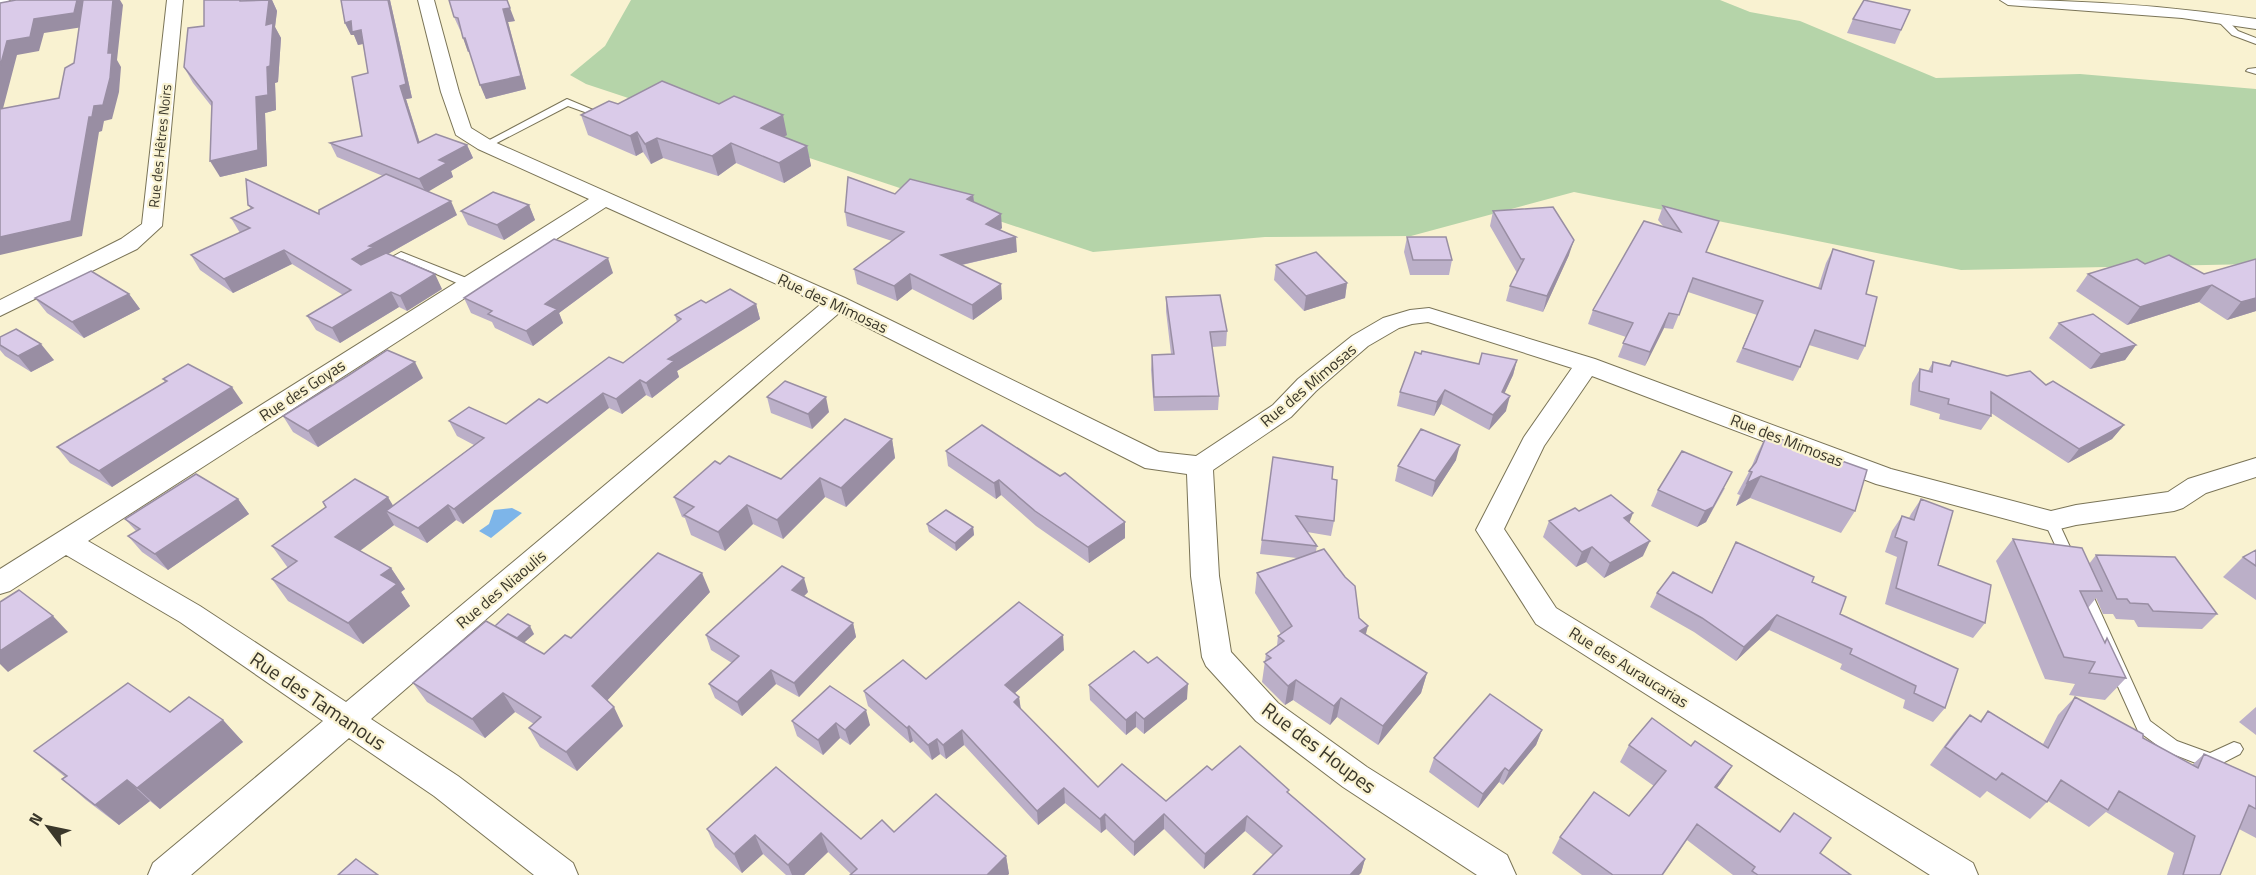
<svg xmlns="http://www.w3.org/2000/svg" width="2256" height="875" viewBox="0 0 2256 875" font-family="'Titillium Web',sans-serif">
<rect width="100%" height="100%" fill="#f9f2d1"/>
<path fill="#b5d4a9" d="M 631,0 L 1720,0 L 1750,12 L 1800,21 L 1936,78 L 2080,74 L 2256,89 L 2256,264 L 1961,270 L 1574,192 L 1411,236 L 1265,237 L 1093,252 L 586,84 L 570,75 L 605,46 Z"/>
<path fill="#7db5e9" d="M 512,508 L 522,513 L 491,538 L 479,531 L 489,524 L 494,510 Z"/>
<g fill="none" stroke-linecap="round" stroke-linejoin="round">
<g stroke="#7a7457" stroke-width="2">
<path id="lane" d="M 2218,17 L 2224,17 L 2238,31 L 2256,38 L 2256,44 L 2232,35 L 2218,21 Z
M 2256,68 L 2256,74 L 2246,71 L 2248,69 Z
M 567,99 L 598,112 L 593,115 L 568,106 L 489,147 L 485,148 L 480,145 Z
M 401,252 L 474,281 L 476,284 L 474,287 L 466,287 L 402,259 L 382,269 L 376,266 Z
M 2051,516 L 2056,517 L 2058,521 L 2076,560 L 2074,564 L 2064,564 L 2062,560 L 2044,521 L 2046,517 Z
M 2082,583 L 2087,585 L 2090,589 L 2150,721 L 2177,741 L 2210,753 L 2234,742 L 2240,744 L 2243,749 L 2240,754 L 2211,769 L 2165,751 L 2138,731 L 2074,589 L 2077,585 Z"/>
</g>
<g stroke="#7a7457" stroke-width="2">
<path id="street" d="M 0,0 L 10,0 L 0,6 Z
M 167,0 L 183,0 L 162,226 L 137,249 L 0,316 L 0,300 L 121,239 L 142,224 Z
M 418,0 L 434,0 L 459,92 L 471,128 L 492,141 L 845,298 L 1159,452 L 1196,456 L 1273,405 L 1298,379 L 1352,336 L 1383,318 L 1410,310 L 1429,308 L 1595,359 L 1891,469 L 2051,511 L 2076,505 L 2168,492 L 2188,479 L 2256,458 L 2256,477 L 2206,493 L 2183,508 L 2174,511 L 2076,525 L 2051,531 L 1876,484 L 1592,376 L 1544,446 L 1504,529 L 1556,608 L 1973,863 L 1978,875 L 1930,875 L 1536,624 L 1476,530 L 1524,437 L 1572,368 L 1428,322 L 1412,324 L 1399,328 L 1368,346 L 1316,391 L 1291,417 L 1213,470 L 1219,576 L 1231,652 L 1278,703 L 1367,767 L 1507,855 L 1516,875 L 1477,875 L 1343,787 L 1256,721 L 1206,666 L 1202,657 L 1191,576 L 1187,474 L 1145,468 L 839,313 L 371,719 L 458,776 L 573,863 L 578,875 L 534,875 L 434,796 L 349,738 L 191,875 L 148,875 L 153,863 L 323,721 L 180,622 L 66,555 L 10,591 L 0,594 L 0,569 L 589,199 L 478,149 L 456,135 L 441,92 ZM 606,207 L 821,304 L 346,702 L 200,606 L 88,541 Z
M 2000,0 C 2086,0 2171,6 2256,19 L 2256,29 L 2182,18 L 2008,5 Z"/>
</g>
<use href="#lane" fill="#fff" fill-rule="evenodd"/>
<use href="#street" fill="#fff" fill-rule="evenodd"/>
</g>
<path fill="#bbafc8" d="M 204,0 L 272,0 L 277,11 L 275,27 L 281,38 L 278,82 L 275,83 L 276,110 L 265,113 L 267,166 L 220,177 L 212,107 L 193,83 L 184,67 L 204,26 Z
M 341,0 L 390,0 L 412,98 L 406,99 L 420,143 L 467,145 L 473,158 L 451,171 L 453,177 L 428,191 L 457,215 L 388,254 L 442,289 L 407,311 L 399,307 L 340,343 L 316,330 L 307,316 L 343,295 L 292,264 L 233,293 L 200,270 L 191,255 L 240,233 L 231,218 L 251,209 L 248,205 L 319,214 L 383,176 L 337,157 L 330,143 L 362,136 L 368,73 L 363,44 L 358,45 L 354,35 L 351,35 L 345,23 Z
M 1910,10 L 1895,44 L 1847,33 L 1853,19 Z
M 454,17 L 515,21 L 508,22 L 526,89 L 486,99 L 469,51 L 468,52 L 461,31 L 460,30 Z
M 618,104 L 787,135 L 784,137 L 807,146 L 811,166 L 784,183 L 736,163 L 718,176 L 663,158 L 651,164 L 643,152 L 636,156 L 588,135 L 581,115 Z
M 895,194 L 973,195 L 974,202 L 1002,228 L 1000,230 L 1017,252 L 962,265 L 1002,299 L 973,320 L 912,289 L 897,301 L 857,284 L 854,269 L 892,241 L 847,226 L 845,212 Z
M 529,205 L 535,220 L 504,240 L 468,225 L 461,211 Z
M 1663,206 L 1706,252 L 1818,288 L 1826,263 L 1833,249 L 1866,294 L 1865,346 L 1858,360 L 1809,345 L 1800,367 L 1793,381 L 1736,362 L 1757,315 L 1688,292 L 1673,329 L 1664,328 L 1645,366 L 1618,357 L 1626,337 L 1588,324 L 1593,310 L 1663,226 L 1658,220 Z
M 1493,211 L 1569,255 L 1543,312 L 1506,301 L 1510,286 L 1517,273 L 1490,226 Z
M 1407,237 L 1452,260 L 1449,275 L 1410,275 L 1404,252 Z
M 2256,259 L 2256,311 L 2227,320 L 2199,302 L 2127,325 L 2076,291 L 2088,274 L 2145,264 L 2204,274 Z
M 1276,265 L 1347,283 L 1345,298 L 1304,311 L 1274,280 Z
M 613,273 L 559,313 L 563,323 L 533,346 L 495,328 L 492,322 L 471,313 L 464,298 Z
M 129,294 L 140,309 L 84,338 L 47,313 L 35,298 Z
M 1166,297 L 1227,331 L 1226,346 L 1212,347 L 1219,396 L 1218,410 L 1154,411 L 1151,370 L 1152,355 L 1171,354 L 1166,311 Z
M 706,303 L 756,304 L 760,319 L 677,371 L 679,377 L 652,398 L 646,395 L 622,414 L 609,408 L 463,524 L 456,520 L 427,543 L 395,526 L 394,525 L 360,551 L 391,568 L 405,589 L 401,592 L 410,606 L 363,644 L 288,601 L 272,579 L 288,568 L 272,546 L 393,506 L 474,445 L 457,436 L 449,421 L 506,424 L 623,363 L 677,322 L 675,315 Z
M 2059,323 L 2136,345 L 2125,360 L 2090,369 L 2049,338 Z
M 0,337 L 54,360 L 31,372 L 5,356 L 0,350 Z
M 1517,360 L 1513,375 L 1504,394 L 1506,411 L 1489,430 L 1441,404 L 1434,416 L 1397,406 L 1400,392 L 1479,364 Z
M 1952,361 L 2007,376 L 2046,385 L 2124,425 L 2112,439 L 2068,463 L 1991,413 L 1991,416 L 1981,430 L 1939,419 L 1940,414 L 1910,405 L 1912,383 L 1920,369 L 1928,371 L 1933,362 L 1948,366 Z
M 423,378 L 318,447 L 293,432 L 283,416 Z
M 163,379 L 243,403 L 112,487 L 70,463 L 57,447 L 165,382 Z
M 767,397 L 829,412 L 812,429 L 771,413 Z
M 1767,434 L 1855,511 L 1841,533 L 1750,498 L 1736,506 L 1740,495 L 1737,494 L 1751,468 L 1756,456 Z
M 892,439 L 895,458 L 846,507 L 825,497 L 783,539 L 753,524 L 725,551 L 691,535 L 685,518 L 682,517 L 674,497 L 781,479 Z
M 946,451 L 1125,522 L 1125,538 L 1089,563 L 1036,526 L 1001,495 L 996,499 L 948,466 Z
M 1273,457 L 1332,479 L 1334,521 L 1331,536 L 1307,532 L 1317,546 L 1316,551 L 1359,618 L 1366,635 L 1427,673 L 1421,693 L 1378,745 L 1337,717 L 1330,725 L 1293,700 L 1285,705 L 1262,682 L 1266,654 L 1277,646 L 1278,636 L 1281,634 L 1255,593 L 1257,573 L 1297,558 L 1260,554 Z
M 1456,460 L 1432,497 L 1395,481 L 1398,466 Z
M 1725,488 L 1706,522 L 1697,527 L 1651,506 L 1658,490 Z
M 238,499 L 249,514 L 168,570 L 142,552 L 128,536 L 136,531 L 125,519 Z
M 1921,499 L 1938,565 L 1985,623 L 1973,638 L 1885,604 L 1897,557 L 1885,552 L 1892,531 L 1902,516 L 1909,518 L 1911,514 Z
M 1579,511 L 1629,523 L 1643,556 L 1604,578 L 1586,562 L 1576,567 L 1543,537 L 1549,521 Z
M 927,524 L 973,527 L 974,535 L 956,551 L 929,532 Z
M 2013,539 L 2089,564 L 2096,555 L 2217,614 L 2202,629 L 2138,627 L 2134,620 L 2116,619 L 2113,614 L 2103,614 L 2096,598 L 2088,608 L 2104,642 L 2107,638 L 2126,678 L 2105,700 L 2069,695 L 2075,684 L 2045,679 L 1996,561 Z
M 1736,542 L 1812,582 L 1840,614 L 1945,708 L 1933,722 L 1903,708 L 1905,700 L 1840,669 L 1842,664 L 1769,630 L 1736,661 L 1694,632 L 1650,607 L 1657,593 L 1711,593 Z
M 2256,550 L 2256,600 L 2223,577 L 2243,557 Z
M 710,592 L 607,700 L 623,726 L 577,771 L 540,747 L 529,728 L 534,724 L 515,712 L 485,738 L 427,702 L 413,683 L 495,626 L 534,634 L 524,642 L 544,654 L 571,638 Z
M 808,592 L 804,596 L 853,623 L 856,637 L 799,697 L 776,684 L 742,716 L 715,698 L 709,684 L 732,663 L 711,650 L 706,635 Z
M 1064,650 L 1015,693 L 1019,697 L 1021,709 L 1098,787 L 1166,801 L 1212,770 L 1289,793 L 1365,859 L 1361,873 L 1273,855 L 1245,831 L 1204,869 L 1164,829 L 1134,856 L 1106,829 L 1101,833 L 1065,803 L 1038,825 L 964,745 L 946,759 L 940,754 L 932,760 L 913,741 L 910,743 L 868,706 L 864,691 Z
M 1089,685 L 1187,699 L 1144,734 L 1136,727 L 1126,735 L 1090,700 Z
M 2075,697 L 2143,738 L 2192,765 L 2204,754 L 2256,777 L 2256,838 L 2239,829 L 2220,875 L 2167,875 L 2174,853 L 2106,812 L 2089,827 L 2048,801 L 2030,819 L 1987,791 L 1980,798 L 1930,765 L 1954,733 L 1970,715 L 1980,721 L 1988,711 L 2043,744 L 2058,715 Z
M 2256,707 L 2256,735 L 2239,722 Z
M 170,712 L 223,720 L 243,742 L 160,809 L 150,801 L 119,825 L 86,800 L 62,779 L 65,777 L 34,751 Z
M 792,721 L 870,725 L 850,745 L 840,738 L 823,755 L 797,736 Z
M 1542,730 L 1536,745 L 1503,785 L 1499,782 L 1478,808 L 1429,772 L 1434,758 Z
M 1629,745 L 1691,746 L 1732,766 L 1717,788 L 1780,832 L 1820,853 L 1851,875 L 1733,875 L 1687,840 L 1663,875 L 1582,875 L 1552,853 L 1560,837 L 1629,816 L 1654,786 L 1620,762 Z
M 776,767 L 861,839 L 894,832 L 1006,856 L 1009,874 L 851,874 L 828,852 L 804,875 L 786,875 L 763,854 L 742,873 L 715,847 L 707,829 Z"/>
<path fill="#998ea3" d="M 77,0 L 85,0 L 83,27 L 44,33 L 39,51 L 17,55 L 0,120 L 0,67 L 7,41 L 34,19 Z
M 113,0 L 120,0 L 123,5 L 117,60 L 121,67 L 119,92 L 112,119 L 104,121 L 102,131 L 99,132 L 82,236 L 0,255 L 0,237 L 89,117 L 94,106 L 108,53 Z
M 269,0 L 272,0 L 277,11 L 275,27 L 281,38 L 278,82 L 275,83 L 276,110 L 265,113 L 267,166 L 220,177 L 210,161 L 256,97 L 267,67 L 266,25 Z
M 388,0 L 390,0 L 412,98 L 406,99 L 424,157 L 418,143 L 400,86 Z
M 510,8 L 515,21 L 508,22 L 526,89 L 486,99 L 480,85 L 503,9 Z
M 351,21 L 361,30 L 367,43 L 358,45 L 354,35 L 351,35 L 345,23 Z
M 463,38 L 465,38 L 470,51 L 468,52 Z
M 783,115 L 787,135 L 765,148 L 761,128 Z
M 637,132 L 643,152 L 636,156 L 630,136 Z
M 657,138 L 663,158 L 651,164 L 645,144 Z
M 731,143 L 736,163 L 718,176 L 712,156 Z
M 467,145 L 473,158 L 451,171 L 453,177 L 426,193 L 419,179 L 439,160 Z
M 807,146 L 811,166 L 784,183 L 779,163 Z
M 973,195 L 975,209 L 967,199 Z
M 451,201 L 457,215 L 379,259 L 360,273 L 352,259 L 369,246 Z
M 529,205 L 535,220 L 504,240 L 497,225 Z
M 1001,214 L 1002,228 L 988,238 L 986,224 Z
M 1016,237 L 1017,252 L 943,269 L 941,255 Z
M 1574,240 L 1569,255 L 1543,312 L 1547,296 Z
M 284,250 L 292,264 L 233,293 L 224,279 Z
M 608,258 L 613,273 L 559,313 L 563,323 L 533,346 L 526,331 L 545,304 Z
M 435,274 L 442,289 L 407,311 L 400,296 Z
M 910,274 L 912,289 L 897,301 L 894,286 Z
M 1347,283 L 1345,298 L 1304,311 L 1306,296 Z
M 1001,284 L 1002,299 L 973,320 L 972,305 Z
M 2212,285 L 2199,302 L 2127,325 L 2140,307 Z
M 391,292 L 399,307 L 340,343 L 332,328 Z
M 129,294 L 140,309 L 84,338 L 72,322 Z
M 2256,298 L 2256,311 L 2227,320 L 2241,302 Z
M 756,304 L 760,319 L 677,371 L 679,377 L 652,398 L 646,383 L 668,359 Z
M 1669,313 L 1664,328 L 1645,366 L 1650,352 Z
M 41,344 L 54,360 L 31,372 L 18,356 Z
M 2136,345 L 2125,360 L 2090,369 L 2101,354 Z
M 1517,360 L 1513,375 L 1498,407 L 1502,392 Z
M 415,362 L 423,378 L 318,447 L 308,431 Z
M 640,380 L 646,395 L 622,414 L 616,399 Z
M 232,387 L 243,403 L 112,487 L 99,471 Z
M 1445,390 L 1441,404 L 1434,416 L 1437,402 Z
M 603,393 L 609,408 L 463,524 L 454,509 Z
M 1510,396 L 1506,411 L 1489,430 L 1493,415 Z
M 826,397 L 829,412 L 812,429 L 808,414 Z
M 2124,425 L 2112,439 L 2068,463 L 2079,449 Z
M 892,439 L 895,458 L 846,507 L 841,488 Z
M 1460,445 L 1456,460 L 1432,497 L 1435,481 Z
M 1732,472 L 1706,522 L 1697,527 L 1705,511 Z
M 1761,476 L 1750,498 L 1736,506 L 1747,483 Z
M 820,478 L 825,497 L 783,539 L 777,520 Z
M 999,480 L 1001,495 L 996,499 L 994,483 Z
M 388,497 L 401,519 L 386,511 L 394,525 L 349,559 L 335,537 Z
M 238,499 L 249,514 L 168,570 L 155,554 Z
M 448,505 L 456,520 L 427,543 L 418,528 Z
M 747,505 L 753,524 L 725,551 L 718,532 Z
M 1633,513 L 1627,529 L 1624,518 Z
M 1125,522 L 1125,538 L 1089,563 L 1088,547 Z
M 973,527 L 974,535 L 956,551 L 955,543 Z
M 1650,541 L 1643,556 L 1604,578 L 1610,563 Z
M 1592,547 L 1586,562 L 1576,567 L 1582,552 Z
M 391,568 L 405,589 L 401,592 L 410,606 L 363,644 L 348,623 L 381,575 Z
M 702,573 L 710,592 L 603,705 L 592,686 Z
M 804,578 L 808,592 L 796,604 L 792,590 Z
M 1777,615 L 1769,630 L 1736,661 L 1744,647 Z
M 53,616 L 68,632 L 8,672 L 0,664 L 0,651 Z
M 853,623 L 856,637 L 799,697 L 794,683 Z
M 530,626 L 534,634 L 517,649 L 512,642 Z
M 1368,626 L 1363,645 L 1360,631 Z
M 1063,635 L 1064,650 L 1007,700 L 1005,685 Z
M 771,670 L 776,684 L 742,716 L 737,702 Z
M 1427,673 L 1421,693 L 1378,745 L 1383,726 Z
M 1296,680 L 1293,700 L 1285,705 L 1288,686 Z
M 1188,684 L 1187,699 L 1144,734 L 1144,719 Z
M 503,693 L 515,712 L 485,738 L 472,719 Z
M 1019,697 L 1021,712 L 1014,702 Z
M 1341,698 L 1337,717 L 1330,725 L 1334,706 Z
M 614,707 L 623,726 L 577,771 L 566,752 Z
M 866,710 L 870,725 L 850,745 L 845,730 Z
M 1136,712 L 1136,727 L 1126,735 L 1126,720 Z
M 223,720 L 243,742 L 160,809 L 137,788 Z
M 836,723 L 840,738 L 823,755 L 818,740 Z
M 909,726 L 913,741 L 910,743 L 907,728 Z
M 962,730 L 964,745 L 946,759 L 943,745 Z
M 1542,730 L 1536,745 L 1503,785 L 1509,771 Z
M 937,739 L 940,754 L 932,760 L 928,745 Z
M 1732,766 L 1721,783 L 1705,803 L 1715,787 Z
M 1505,768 L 1499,782 L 1478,808 L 1483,794 Z
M 127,780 L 150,801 L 119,825 L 95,805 Z
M 1064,788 L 1065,803 L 1038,825 L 1037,811 Z
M 1105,814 L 1106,829 L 1101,833 L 1100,819 Z
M 1164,814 L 1164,829 L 1134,856 L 1134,842 Z
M 1247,816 L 1245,831 L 1204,869 L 1205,854 Z
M 821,833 L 828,852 L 804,875 L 792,875 L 788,865 Z
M 755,835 L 763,854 L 742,873 L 734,854 Z
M 1006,856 L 1009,874 L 1008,875 L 987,875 Z
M 1365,859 L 1361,873 L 1359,875 L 1350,875 Z"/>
<path fill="#dacbe9" stroke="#998ea3" stroke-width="1.5" d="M 16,0 L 77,0 L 74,13 L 34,19 L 30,37 L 7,41 L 0,67 L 0,3 Z
M 83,0 L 113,0 L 108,53 L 112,53 L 110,78 L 103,105 L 94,106 L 92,117 L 89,117 L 71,221 L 0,237 L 0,109 L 59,98 L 65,68 L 74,63 Z
M 204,0 L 240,0 L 240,1 L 269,0 L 266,25 L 273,23 L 270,66 L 267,67 L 268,95 L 256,97 L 258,150 L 210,161 L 212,102 L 184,67 L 188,28 L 204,26 Z
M 341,0 L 388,0 L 406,84 L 400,86 L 418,143 L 436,134 L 467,145 L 439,160 L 447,163 L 419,179 L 330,143 L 362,136 L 352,77 L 368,73 L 361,30 L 352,32 L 351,21 L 345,23 Z
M 449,0 L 507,0 L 510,8 L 503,9 L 521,76 L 480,85 L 465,38 L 463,38 L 458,18 L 454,17 Z
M 1864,0 L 1910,10 L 1901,30 L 1853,19 Z
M 662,81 L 719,104 L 734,96 L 783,115 L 761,128 L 807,146 L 779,163 L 731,143 L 712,156 L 657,138 L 645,144 L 637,132 L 630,136 L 581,115 L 609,101 L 618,104 Z
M 386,174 L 451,201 L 369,246 L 373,247 L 352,259 L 361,265 L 386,253 L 435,274 L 400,296 L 391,292 L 332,328 L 307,316 L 351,290 L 284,250 L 224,279 L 191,255 L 250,228 L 231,218 L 253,208 L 248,205 L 246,179 L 319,214 L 319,210 Z
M 848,177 L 895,194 L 910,179 L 973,195 L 967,199 L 1001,214 L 986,224 L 1016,237 L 941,255 L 1001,284 L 972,305 L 910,274 L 894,286 L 854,269 L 904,232 L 845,212 Z
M 493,192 L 529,205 L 497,225 L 461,211 Z
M 1663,206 L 1719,221 L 1706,252 L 1821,289 L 1833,249 L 1874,261 L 1866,294 L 1877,297 L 1865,346 L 1815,330 L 1800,367 L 1743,348 L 1763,301 L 1693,278 L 1679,315 L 1669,313 L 1650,352 L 1623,343 L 1633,323 L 1593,310 L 1644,221 L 1681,232 Z
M 1553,207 L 1574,240 L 1547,296 L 1510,286 L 1524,259 L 1521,259 L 1493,211 Z
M 1407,237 L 1446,237 L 1452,260 L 1413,260 Z
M 554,239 L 608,258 L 545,304 L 557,309 L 526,331 L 488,314 L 492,311 L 464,298 Z
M 1316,252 L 1347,283 L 1306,296 L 1276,265 Z
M 2169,255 L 2204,274 L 2256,259 L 2256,298 L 2241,302 L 2212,285 L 2140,307 L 2088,274 L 2137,259 L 2145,264 Z
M 91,271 L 129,294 L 72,322 L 35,298 Z
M 730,289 L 756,304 L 668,359 L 674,361 L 646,383 L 640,380 L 616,399 L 603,393 L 454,509 L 448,505 L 418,528 L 386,511 L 484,438 L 449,421 L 469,407 L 506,424 L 539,399 L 547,403 L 609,357 L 623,363 L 681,319 L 675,315 L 701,300 L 706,303 Z
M 1220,295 L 1227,331 L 1210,332 L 1219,396 L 1154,397 L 1152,355 L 1174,354 L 1166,297 Z
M 2093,314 L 2136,345 L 2101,354 L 2059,323 Z
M 16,329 L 41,344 L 18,356 L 0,345 L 0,337 Z
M 387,350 L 415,362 L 308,431 L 283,416 L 349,375 Z
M 1422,351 L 1479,364 L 1482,353 L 1517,360 L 1502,392 L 1510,396 L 1493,415 L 1445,390 L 1437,402 L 1400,392 L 1415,352 L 1421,354 Z
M 1952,361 L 2007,376 L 2030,371 L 2046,385 L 2053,381 L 2124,425 L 2079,449 L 1991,392 L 1991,416 L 1948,404 L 1949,399 L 1919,391 L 1920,369 L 1932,372 L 1933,362 L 1950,366 Z
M 188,364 L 232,387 L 99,471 L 57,447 L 167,381 L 163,379 Z
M 785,381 L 826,397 L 808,414 L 767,397 Z
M 845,419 L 892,439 L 841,488 L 820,478 L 777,520 L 747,505 L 718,532 L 684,515 L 694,507 L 674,497 L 715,461 L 720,464 L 729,456 L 781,479 Z
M 982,425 L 1060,476 L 1065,473 L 1125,522 L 1088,547 L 1035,511 L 999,480 L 994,483 L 946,451 Z
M 1421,429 L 1460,445 L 1435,481 L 1398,466 Z
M 1767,434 L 1867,470 L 1855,511 L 1761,476 L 1747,483 L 1752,472 L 1749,471 L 1756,462 Z
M 1682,451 L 1732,472 L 1713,507 L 1705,511 L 1658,490 Z
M 1273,457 L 1333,467 L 1332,479 L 1337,480 L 1334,521 L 1296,516 L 1317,546 L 1262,540 Z
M 196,474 L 238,499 L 155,554 L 128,536 L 140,529 L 125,519 Z
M 355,479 L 388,497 L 335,537 L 391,568 L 381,575 L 397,584 L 348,623 L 272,579 L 297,561 L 272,546 L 326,507 L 323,502 Z
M 1611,495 L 1633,513 L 1624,518 L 1650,541 L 1610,563 L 1592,547 L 1582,552 L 1549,521 L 1575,508 L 1579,511 Z
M 1921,499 L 1953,511 L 1938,565 L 1991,585 L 1985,623 L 1896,588 L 1907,542 L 1895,537 L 1902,516 L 1914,520 Z
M 946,510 L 973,527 L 955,543 L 927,524 Z
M 2013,539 L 2082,548 L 2102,591 L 2080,591 L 2105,643 L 2107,638 L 2126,678 L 2089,673 L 2095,662 L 2064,657 Z
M 1736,542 L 1814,577 L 1812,582 L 1846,597 L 1840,614 L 1958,669 L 1945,708 L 1914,693 L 1916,686 L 1850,654 L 1852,649 L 1777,615 L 1744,647 L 1702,618 L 1657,593 L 1673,572 L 1712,593 Z
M 1324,549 L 1345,577 L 1355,586 L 1359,618 L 1368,626 L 1360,631 L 1427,673 L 1383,726 L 1341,698 L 1334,706 L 1296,680 L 1288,686 L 1264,662 L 1271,658 L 1266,654 L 1284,641 L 1278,636 L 1292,626 L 1257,573 Z
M 2256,550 L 2256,566 L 2243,557 Z
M 658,553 L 702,573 L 592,686 L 614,707 L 566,752 L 529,728 L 541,717 L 503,693 L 472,719 L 413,683 L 486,621 L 544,654 L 565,635 L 571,638 Z
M 2096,555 L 2175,557 L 2217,614 L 2153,611 L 2148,604 L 2130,603 L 2127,599 L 2117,599 Z
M 782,566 L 804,578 L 792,590 L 853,623 L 794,683 L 771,670 L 737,702 L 709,684 L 739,656 L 706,635 Z
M 19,590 L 53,616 L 0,651 L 0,602 Z
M 1019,602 L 1063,635 L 1005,685 L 1019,697 L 1014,702 L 1098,787 L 1122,764 L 1166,801 L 1207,766 L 1212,770 L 1240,746 L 1289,790 L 1287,792 L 1365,859 L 1350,875 L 1253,875 L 1282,846 L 1247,816 L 1205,854 L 1164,814 L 1134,842 L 1105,814 L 1100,819 L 1064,788 L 1037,811 L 962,730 L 943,745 L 937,739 L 928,745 L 909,726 L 907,728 L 864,691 L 903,660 L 926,679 Z
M 508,614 L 530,626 L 517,638 L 495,626 Z
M 1134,651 L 1148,663 L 1157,657 L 1188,684 L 1144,719 L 1136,712 L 1126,720 L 1089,685 Z
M 128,683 L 170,712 L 189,697 L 223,720 L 137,788 L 127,780 L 95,805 L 62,779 L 67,776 L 34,751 Z
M 830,686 L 866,710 L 845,730 L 836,723 L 818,740 L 792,721 Z
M 1490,694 L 1542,730 L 1509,771 L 1505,768 L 1483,794 L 1434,758 Z
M 2075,697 L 2143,734 L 2143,738 L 2198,768 L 2204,754 L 2256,777 L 2256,809 L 2249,805 L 2220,875 L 2183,875 L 2195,836 L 2119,791 L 2108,810 L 2061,780 L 2047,802 L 2002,773 L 1996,780 L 1945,747 L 1970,715 L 1981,722 L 1988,711 L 2048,748 Z
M 1652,718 L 1691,746 L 1695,741 L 1732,766 L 1715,787 L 1780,832 L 1794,813 L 1831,838 L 1820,853 L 1851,875 L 1758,875 L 1752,871 L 1755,867 L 1697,824 L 1662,875 L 1613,875 L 1560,837 L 1594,792 L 1629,816 L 1666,771 L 1629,745 Z
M 776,767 L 861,839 L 882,820 L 894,832 L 936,794 L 1006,856 L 987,875 L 850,875 L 857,869 L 821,833 L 788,865 L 755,835 L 734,854 L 707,829 Z
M 356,859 L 378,875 L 338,875 Z"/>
<g text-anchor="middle" stroke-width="4.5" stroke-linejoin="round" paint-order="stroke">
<g font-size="14" fill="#3a372a" stroke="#f9f2d1">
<text transform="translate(160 146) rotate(-84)" y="5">Rue des Hêtres Noirs</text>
</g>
<g font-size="16" fill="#3a372a" stroke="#f9f2d1">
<text transform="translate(833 303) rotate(25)" y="6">Rue des Mimosas</text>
<text transform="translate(1308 385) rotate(-40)" y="6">Rue des Mimosas</text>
<text transform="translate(302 390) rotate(-33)" y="6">Rue des Goyas</text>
<text transform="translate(1787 440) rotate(21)" y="6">Rue des Mimosas</text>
<text transform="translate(501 589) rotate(-40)" y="6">Rue des Niaoulis</text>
<text transform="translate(1629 667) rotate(32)" y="6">Rue des Auraucarias</text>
</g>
<g font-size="20" fill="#3a372a" stroke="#f9f2d1">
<text transform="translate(318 701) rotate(34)" y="7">Rue des Tamanous</text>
<text transform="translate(1319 748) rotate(37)" y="7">Rue des Houpes</text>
</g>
</g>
<g transform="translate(48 827) rotate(302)" stroke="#f9f2d1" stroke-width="4.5" paint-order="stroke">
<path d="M0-4.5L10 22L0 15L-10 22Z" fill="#3a372a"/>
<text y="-9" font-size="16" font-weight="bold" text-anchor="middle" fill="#3a372a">N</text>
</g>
</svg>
